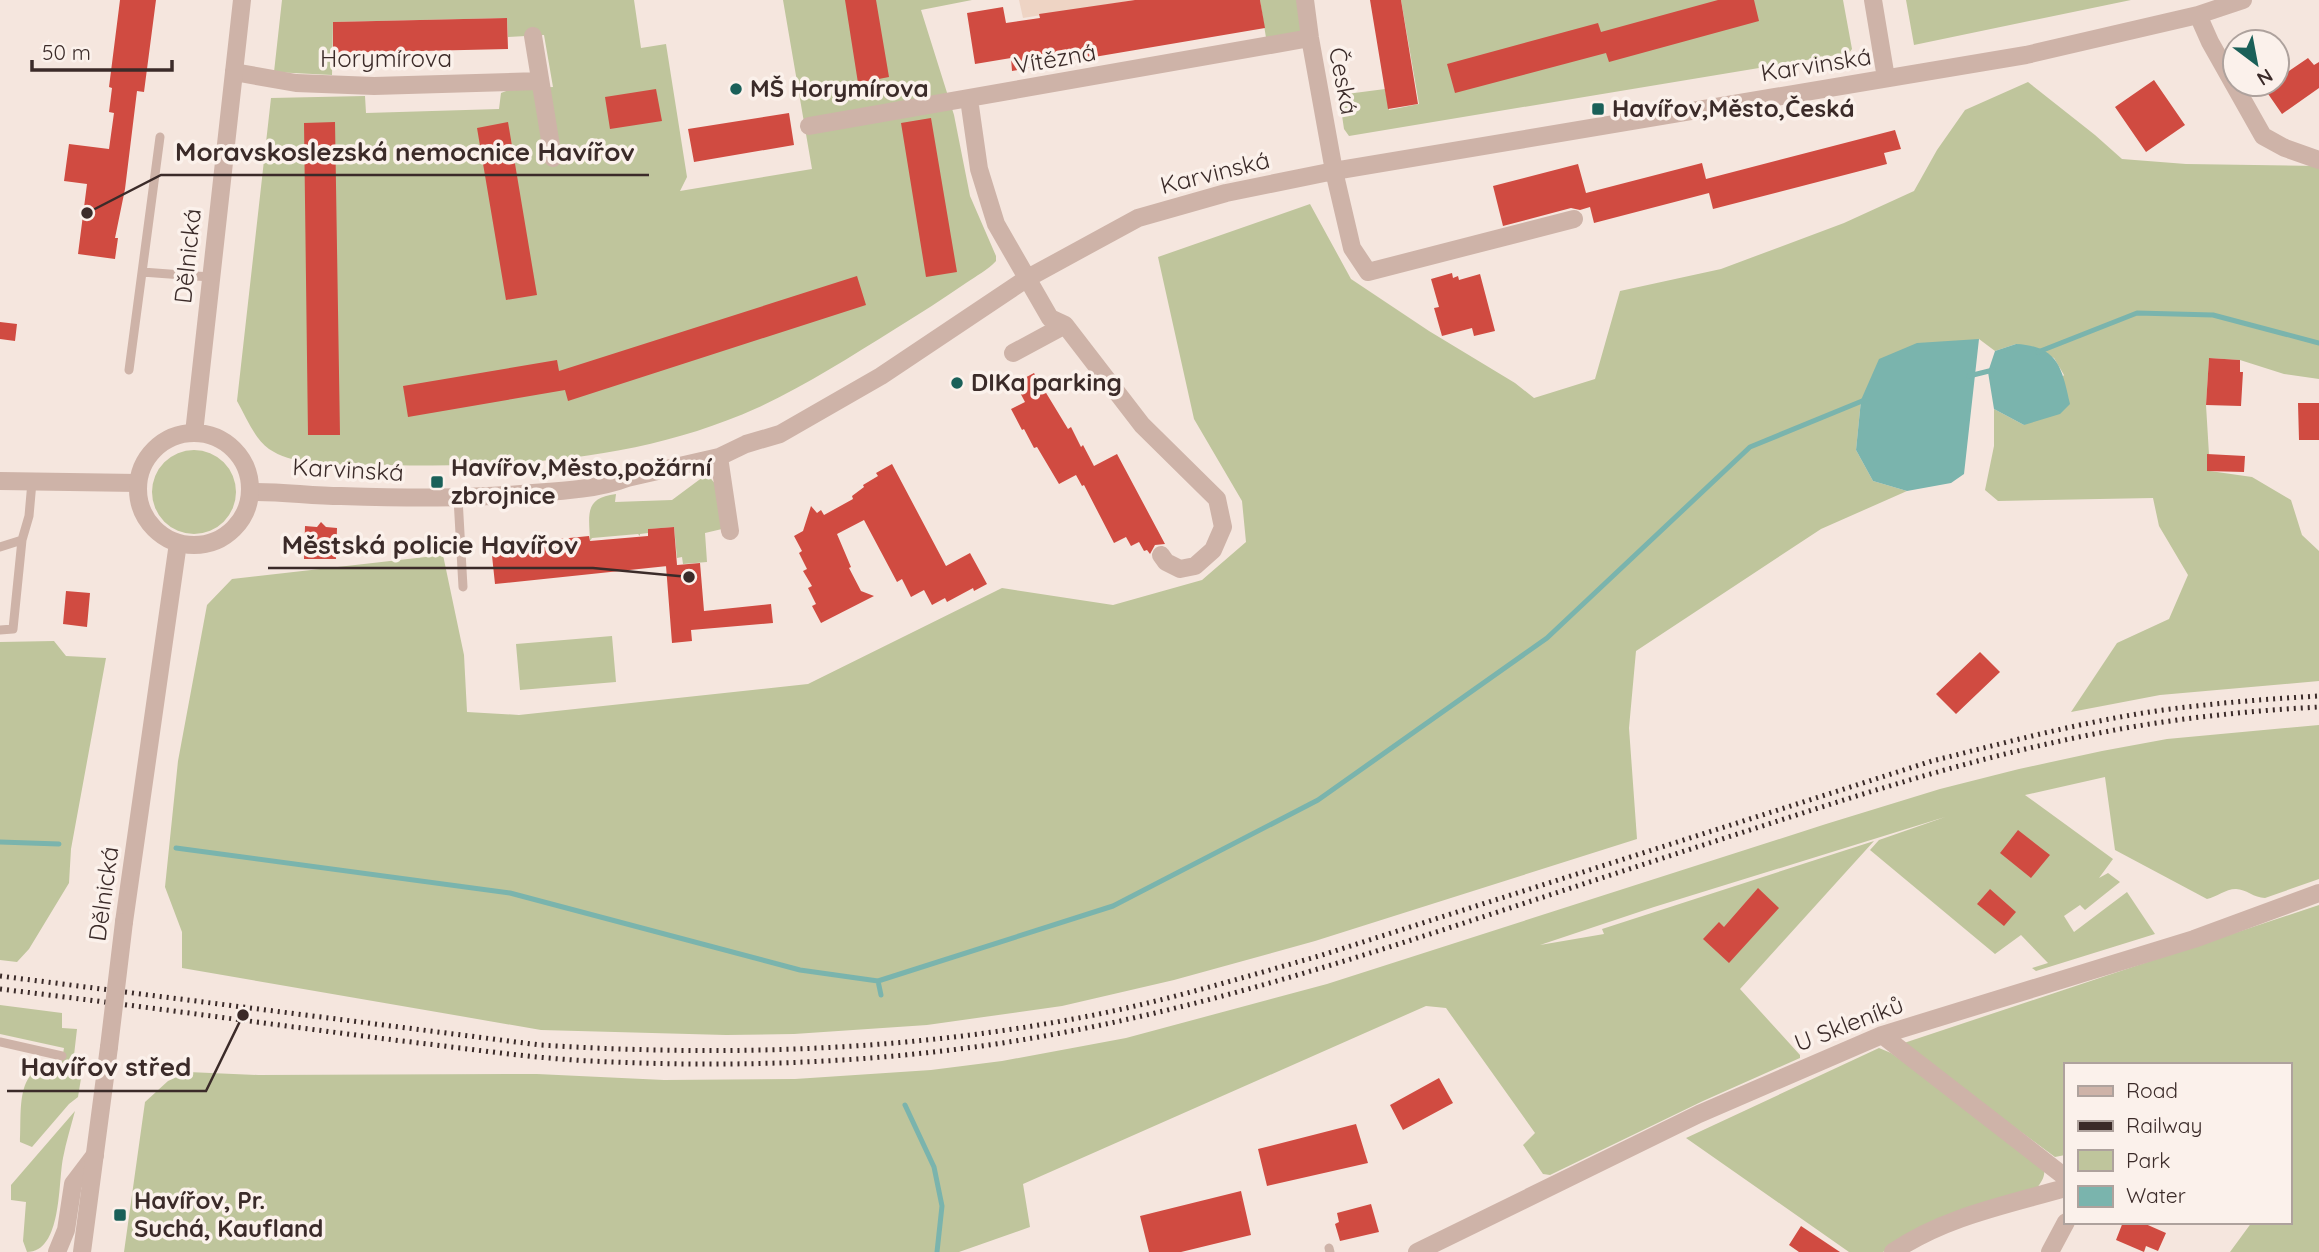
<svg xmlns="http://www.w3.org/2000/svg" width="2319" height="1252" viewBox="0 0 2319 1252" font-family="Quicksand,sans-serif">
<rect width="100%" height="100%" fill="#f5e6de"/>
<path fill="#bfc59c" d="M 282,0 L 634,0 L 641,48 L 666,44 L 687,177 L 680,191 L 812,169 L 783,0 L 972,0 L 921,10 L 954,115 L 970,196 L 996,256 L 996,261 C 988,270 976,276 966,283 C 943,299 919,314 895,329 C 850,357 805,386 757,408 C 642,460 513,468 388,465 C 354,464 298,469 269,449 C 254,438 246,417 237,401 L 271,98 L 365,96 L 366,113 L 499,109 L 501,93 L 511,89 L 553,87 L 544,35 L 508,37 L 507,18 L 333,22 L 332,75 L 274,72 Z
M 1260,0 L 1302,0 L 1305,35 L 1267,44 Z
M 1401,0 L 1843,0 L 1852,49 L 1849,53 L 1349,136 L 1344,129 L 1339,95 L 1385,89 L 1389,110 L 1419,104 Z
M 1906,0 L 2131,0 L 1914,45 Z
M 2028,82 L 2095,135 L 2122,159 L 2186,164 L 2319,166 L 2319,379 L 2284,374 L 2240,360 L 2209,358 L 2206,405 L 2210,471 L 2252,477 L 2291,500 L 2302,535 L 2319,551 L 2319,681 L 2160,695 L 2071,712 L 2117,643 L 2169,619 L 2188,575 L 2159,526 L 2153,498 L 1998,501 L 1985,490 L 1994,446 L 1994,409 L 2024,425 L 2064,375 L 2054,358 L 2016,344 L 1995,351 L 1979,339 L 1861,400 L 1856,450 L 1873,481 L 1907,491 L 1821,529 L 1636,651 L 1629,728 L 1637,839 L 1315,941 L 1174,980 L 1062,1006 L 927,1025 L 794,1034 L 726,1035 L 541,1030 L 182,968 L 182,932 L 165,887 L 178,761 L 207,605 L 232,579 L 443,555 L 464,655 L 467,712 L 519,715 L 808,684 L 1002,588 L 1113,605 L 1202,580 L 1246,542 L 1242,501 L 1194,419 L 1158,257 L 1310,204 L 1351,279 L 1429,331 L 1515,383 L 1534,398 L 1595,379 L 1620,291 L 1721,269 L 1844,223 L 1914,191 L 1937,150 L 1965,110 Z
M152 492a42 42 0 1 1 84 0a42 42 0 1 1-84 0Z
M 707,474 L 717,486 L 722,529 L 705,533 L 707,562 L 683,564 L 682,557 L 677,558 L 674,527 L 648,529 L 648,533 L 640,534 L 640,536 L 638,534 L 592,538 L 590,541 C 589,514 584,498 616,494 L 615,502 L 672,500 Z
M 612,636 L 616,682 L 520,690 L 516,644 Z
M 54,641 L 66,656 L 106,658 L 71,849 L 69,883 L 29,949 L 17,962 L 0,960 L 0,642 Z
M 2319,725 L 2319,879 L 2265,898 C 2254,898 2246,889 2236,889 C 2225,889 2217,897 2207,899 L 2115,850 L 2105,777 L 2025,795 L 2113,859 L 2099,878 L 2108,873 L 2120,882 L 2085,910 L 2080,905 L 2064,916 L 2074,932 L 2127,892 L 2155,934 L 2036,971 L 2032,968 L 2048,963 L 2021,935 L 1995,954 L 1870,850 L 1879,840 L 1945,817 L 1654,907 L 1540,945 L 1604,934 L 1602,929 L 1874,841 L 1740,989 L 1800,1055 L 1800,1058 L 1703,1101 L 1550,1175 L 1543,1174 L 1523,1145 L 1535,1133 L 1446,1008 L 1426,1006 L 1023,1184 L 1030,1227 L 959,1252 L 124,1252 L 145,1102 L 168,1081 L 188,1072 L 258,1075 L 537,1074 L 664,1080 L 795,1079 L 931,1070 L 1002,1061 L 1126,1038 L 1327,984 L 1826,824 L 1940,789 L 2019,769 L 2102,751 L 2167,739 Z
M 2319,905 L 2319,1252 L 2230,1252 L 2252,1222 L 2289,1222 L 2289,1065 L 2065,1065 L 2065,1155 L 2055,1157 L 1901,1044 Z
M 0,1005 L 62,1013 L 62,1028 L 77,1029 L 73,1064 L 83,1066 L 78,1097 L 69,1104 L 32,1147 L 20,1142 C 22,1109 14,1062 61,1065 L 64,1048 L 0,1034 Z
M 1879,1048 L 1891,1053 L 2034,1155 C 2048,1168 2047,1176 2035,1190 L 1906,1237 L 1883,1252 L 1849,1252 L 1686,1138 Z
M 75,1111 C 71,1126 66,1142 63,1158 C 58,1183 62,1252 27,1252 L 23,1241 L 26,1202 L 11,1200 L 11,1185 Z"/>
<path fill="#eed4c4" d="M 1019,0 L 1135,0 L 1023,18 Z"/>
<path fill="#7ab4ad" d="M 1979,339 L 1964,474 L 1951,483 L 1907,491 L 1873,481 L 1856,450 L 1861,400 L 1879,359 L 1917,343 Z
M 2016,344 C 2058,346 2062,368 2070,404 L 2060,414 L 2024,425 L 1994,409 L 1988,372 L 1995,351 Z"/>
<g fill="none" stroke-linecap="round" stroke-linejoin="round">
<path stroke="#7ab4ad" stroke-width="5" d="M 2038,352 L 2137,313 L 2213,315 L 2319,343
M 1969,376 L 1993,370
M 0,842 L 59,844
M 176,848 L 510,893 L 800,970 L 878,981 L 1113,906 L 1318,800 L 1547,638 L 1750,447 L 1867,399
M 878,981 L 881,995
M 905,1105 L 934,1167 L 942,1206 L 937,1252"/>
</g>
<path fill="#d04b41" d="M 120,0 L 156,0 L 144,92 L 137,91 L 125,189 L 115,238 L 118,238 L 115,259 L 78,254 L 87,184 L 64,181 L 69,144 L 109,149 L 114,113 L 109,112 L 112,88 L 109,87 Z
M 845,0 L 876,0 L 889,77 L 858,83 Z
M 1135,0 L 1260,0 L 1265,28 L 1012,71 L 1011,58 L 975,64 L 967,13 L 1003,7 L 1006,23 L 1040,18 L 1039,14 Z
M 1370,0 L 1401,0 L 1418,104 L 1388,109 Z
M 1718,0 L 1754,0 L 1759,21 L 1609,62 L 1606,53 L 1455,93 L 1447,64 L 1598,23 L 1601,32 Z
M 507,18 L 508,49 L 333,53 L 333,22 Z
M 2308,58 L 2314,65 L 2319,62 L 2319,88 L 2282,114 L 2264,88 L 2270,84 L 2277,84 L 2277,79 Z
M 2154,80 L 2185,125 L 2146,152 L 2115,107 Z
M 656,89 L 662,121 L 610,129 L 605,97 Z
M 789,113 L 794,145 L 694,162 L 688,129 Z
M 931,118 L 957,272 L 926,277 L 901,123 Z
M 335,122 L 340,435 L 308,435 L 304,123 Z
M 508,122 L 537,295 L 506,300 L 477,128 Z
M 1895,130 L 1901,149 L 1884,153 L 1887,164 L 1713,209 L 1709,193 L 1594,223 L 1590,207 L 1580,210 L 1571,208 L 1503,226 L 1493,186 L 1578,164 L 1586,193 L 1702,163 L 1706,179 Z
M 1452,273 L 1453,278 L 1458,276 L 1459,280 L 1480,274 L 1495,331 L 1474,336 L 1472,328 L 1442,336 L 1434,308 L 1439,307 L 1431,279 Z
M 857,276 L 866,305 L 568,401 L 565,390 L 408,417 L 403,386 L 557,360 L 559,371 Z
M 0,322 L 17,324 L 15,341 L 0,339 Z
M 2209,358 L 2240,360 L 2240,372 L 2243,372 L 2241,406 L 2206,405 Z
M 1034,373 L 1068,429 L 1071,427 L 1081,447 L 1083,445 L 1094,466 L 1117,454 L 1165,544 L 1155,545 L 1150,554 L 1147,550 L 1144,551 L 1139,542 L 1131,546 L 1126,537 L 1114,543 L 1084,485 L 1082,486 L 1076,475 L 1059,484 L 1037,447 L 1034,448 L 1024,429 L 1022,430 L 1011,409 L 1025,402 L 1015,383 Z
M 2298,403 L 2319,403 L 2319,440 L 2299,440 Z
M 2207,454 L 2245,456 L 2244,472 L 2207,471 Z
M 892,464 L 946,566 L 970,553 L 987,584 L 974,591 L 973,588 L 947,602 L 945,598 L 932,605 L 924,590 L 911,597 L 902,579 L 897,582 L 864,520 L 837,534 L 851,567 L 849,568 L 861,591 L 874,596 L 821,623 L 812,606 L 816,604 L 808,588 L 812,586 L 803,571 L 807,569 L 799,553 L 802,551 L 794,536 L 803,531 L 811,506 L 817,513 L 821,510 L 824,515 L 853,499 L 852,496 L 864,487 L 863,485 L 878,476 L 876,473 Z
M 321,522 L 326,527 L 337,528 L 336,559 L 304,559 L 305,526 L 317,527 Z
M 674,527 L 677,565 L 495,584 L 491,546 L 589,536 L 590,541 L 648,536 L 648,529 Z
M 700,563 L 704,611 L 771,604 L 773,623 L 691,630 L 692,641 L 672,643 L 666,566 Z
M 66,591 L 90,593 L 87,627 L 63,624 Z
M 1980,652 L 2000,672 L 1956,714 L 1936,694 Z
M 2018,830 L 2050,855 L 2031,878 L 2000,853 Z
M 1758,888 L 1779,908 L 1729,963 L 1703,939 L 1719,922 L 1724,927 Z
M 1990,889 L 2016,912 L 2004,926 L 1977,904 Z
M 1439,1078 L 1453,1103 L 1403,1130 L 1390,1105 Z
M 1356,1124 L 1368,1163 L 1267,1186 L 1258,1149 Z
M 1241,1191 L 1251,1235 L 1181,1252 L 1149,1252 L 1140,1216 Z
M 1371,1204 L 1379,1232 L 1340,1241 L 1335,1224 L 1339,1222 L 1337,1213 Z
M 2123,1222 L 2141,1222 L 2166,1233 L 2158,1251 L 2146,1246 L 2144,1252 L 2116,1240 Z
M 1801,1226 L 1840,1252 L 1799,1252 L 1789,1245 Z"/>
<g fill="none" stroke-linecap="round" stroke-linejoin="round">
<path stroke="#ceb3a8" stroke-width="9" d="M 142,272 L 210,277
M 129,370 L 160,137
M 458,498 L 463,587
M 0,547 L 22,540 L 29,516 L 32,482
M 0,630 L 13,629 L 22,540
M 0,1042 L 62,1056
M 1329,1248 L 1330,1252"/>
<path stroke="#ceb3a8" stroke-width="18" d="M 1305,0 L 1310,38 L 1334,171 L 1352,248 L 1368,272 L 1574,219
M 1873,0 L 1886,78
M 2198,15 L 2210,42 L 2263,136 L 2285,148 L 2319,160
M 533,36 L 553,158
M 234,72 L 296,83 L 374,86 L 540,81
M 969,99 L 979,169 L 996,224 L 1050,318 L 1065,325 L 1142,425 L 1217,499 L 1223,527 L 1213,550 L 1195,566 L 1180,569 L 1166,562 L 1161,555
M 809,126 L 1310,38
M 1013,353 L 1065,325
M 719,457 L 730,531
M 0,481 L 138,483
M 250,492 C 281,491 310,496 341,496 C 405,498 469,499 533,493 C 563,491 598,489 627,478 L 719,457 L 746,444 L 780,434 L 881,376 L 1026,279 L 1138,218 L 1226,193 L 1334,171 L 2026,55 L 2198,15 L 2243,0
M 1882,1035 L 2065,1177
M 57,1252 L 66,1230 L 73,1184 L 95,1155
M 1417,1252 L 1699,1114 L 1882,1035 L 2194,939 L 2319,893
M 1893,1252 C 1944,1217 2006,1205 2065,1188
M 2050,1252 L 2066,1222"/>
<path stroke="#ceb3a8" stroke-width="18" d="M 194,433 L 242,0
M138 489a56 56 0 1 1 112 0a56 56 0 1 1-112 0Z
M 124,922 L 178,543
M 82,1252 L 109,1047"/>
<path stroke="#3b2b29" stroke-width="5" stroke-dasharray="2 5" stroke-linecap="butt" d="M 0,976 L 540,1045 C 714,1056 890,1052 1062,1021 C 1149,1006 1234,980 1319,956 L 1932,761 C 2008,742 2085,721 2163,710 C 2215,703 2267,699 2319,696
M 0,989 C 134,1005 268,1024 402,1041 C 465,1048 528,1058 591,1061 C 749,1069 910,1062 1066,1032 C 1203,1006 1335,965 1467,922 C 1562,891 1656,860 1750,830 C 1864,793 1977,757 2094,734 C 2168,719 2244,711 2319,707"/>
<path stroke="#ceb3a8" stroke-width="18" d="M 109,1047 L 124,922"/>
</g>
<g fill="#1a6059" stroke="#fbf1eb" stroke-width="2.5">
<circle cx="736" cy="89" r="7"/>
<rect x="1591" y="102" width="14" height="14" rx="3.5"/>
<circle cx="957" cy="383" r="7"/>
<rect x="430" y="475" width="14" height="14" rx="3.5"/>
<rect x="113" y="1208" width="14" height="14" rx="3.5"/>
</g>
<g text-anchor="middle" stroke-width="7" stroke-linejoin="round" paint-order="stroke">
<g font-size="24" fill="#3b2b29" stroke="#fbf1eb">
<text x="386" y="67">Horymírova</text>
<text transform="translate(1055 59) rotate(-10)" y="8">Vítězná</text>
<text transform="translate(1816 65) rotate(-9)" y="8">Karvinská</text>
<text transform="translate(1343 81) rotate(79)" y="8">Česká</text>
<text transform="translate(1215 173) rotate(-14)" y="8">Karvinská</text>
<text transform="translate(188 256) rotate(-84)" y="8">Dělnická</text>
<text transform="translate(348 470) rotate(3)" y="8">Karvinská</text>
<text transform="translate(104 894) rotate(-82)" y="8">Dělnická</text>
<text transform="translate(1849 1024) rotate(-21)" y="8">U Skleníků</text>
</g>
<g font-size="24" font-weight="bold" fill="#3b2b29" stroke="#fbf1eb" text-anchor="start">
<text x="750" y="97">MŠ Horymírova</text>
<text x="1612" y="117">Havířov,Město,Česká</text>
<text x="971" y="391">DIKa parking</text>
<text x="451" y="476">Havířov,Město,požární<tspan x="451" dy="28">zbrojnice</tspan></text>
<text x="134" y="1209">Havířov, Pr.<tspan x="134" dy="28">Suchá, Kaufland</tspan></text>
</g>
</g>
<path fill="none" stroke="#3b2b29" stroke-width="2.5" d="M87 213L161 175H649M689 577L593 568H268M243 1015L206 1091H7"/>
<g fill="#3b2b29" stroke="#fbf1eb" stroke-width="2.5">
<circle cx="87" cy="213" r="7"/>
<circle cx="689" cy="577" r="7"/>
<circle cx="243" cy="1015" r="7"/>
</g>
<g font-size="26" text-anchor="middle" font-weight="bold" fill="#3b2b29" stroke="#fbf1eb" stroke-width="7" stroke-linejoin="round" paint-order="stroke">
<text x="405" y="161">Moravskoslezská nemocnice Havířov</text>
<text x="430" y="554">Městská policie Havířov</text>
<text x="106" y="1076">Havířov střed</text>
</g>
<rect x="2064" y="1063" width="228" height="161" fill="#fbf1eb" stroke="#aea29d" stroke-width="2"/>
<rect x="2078" y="1086" width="35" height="10" fill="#ceb3a8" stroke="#aea29d" stroke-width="2"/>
<text x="2126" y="1098" font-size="21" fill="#3b2b29">Road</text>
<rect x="2078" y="1121" width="35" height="10" fill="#3b2b29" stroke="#aea29d" stroke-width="2"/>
<text x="2126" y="1133" font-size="21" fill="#3b2b29">Railway</text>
<rect x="2078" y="1150" width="35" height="21" fill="#bfc59c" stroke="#aea29d" stroke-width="2"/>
<text x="2126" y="1168" font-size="21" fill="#3b2b29">Park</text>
<rect x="2078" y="1186" width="35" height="21" fill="#7ab4ad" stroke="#aea29d" stroke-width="2"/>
<text x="2126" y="1203" font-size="21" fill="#3b2b29">Water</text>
<g transform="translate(2256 63) rotate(148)"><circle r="33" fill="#fbf1eb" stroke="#aea29d" stroke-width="2"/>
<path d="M0-5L12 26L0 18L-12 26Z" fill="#1a6059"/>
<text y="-10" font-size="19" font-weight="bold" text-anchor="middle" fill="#3b2b29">N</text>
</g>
<path d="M32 60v10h140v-10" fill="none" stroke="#3b2b29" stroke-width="3.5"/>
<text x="42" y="60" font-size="21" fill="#3b2b29" stroke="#fbf1eb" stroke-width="5" paint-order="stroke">50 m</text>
</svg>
